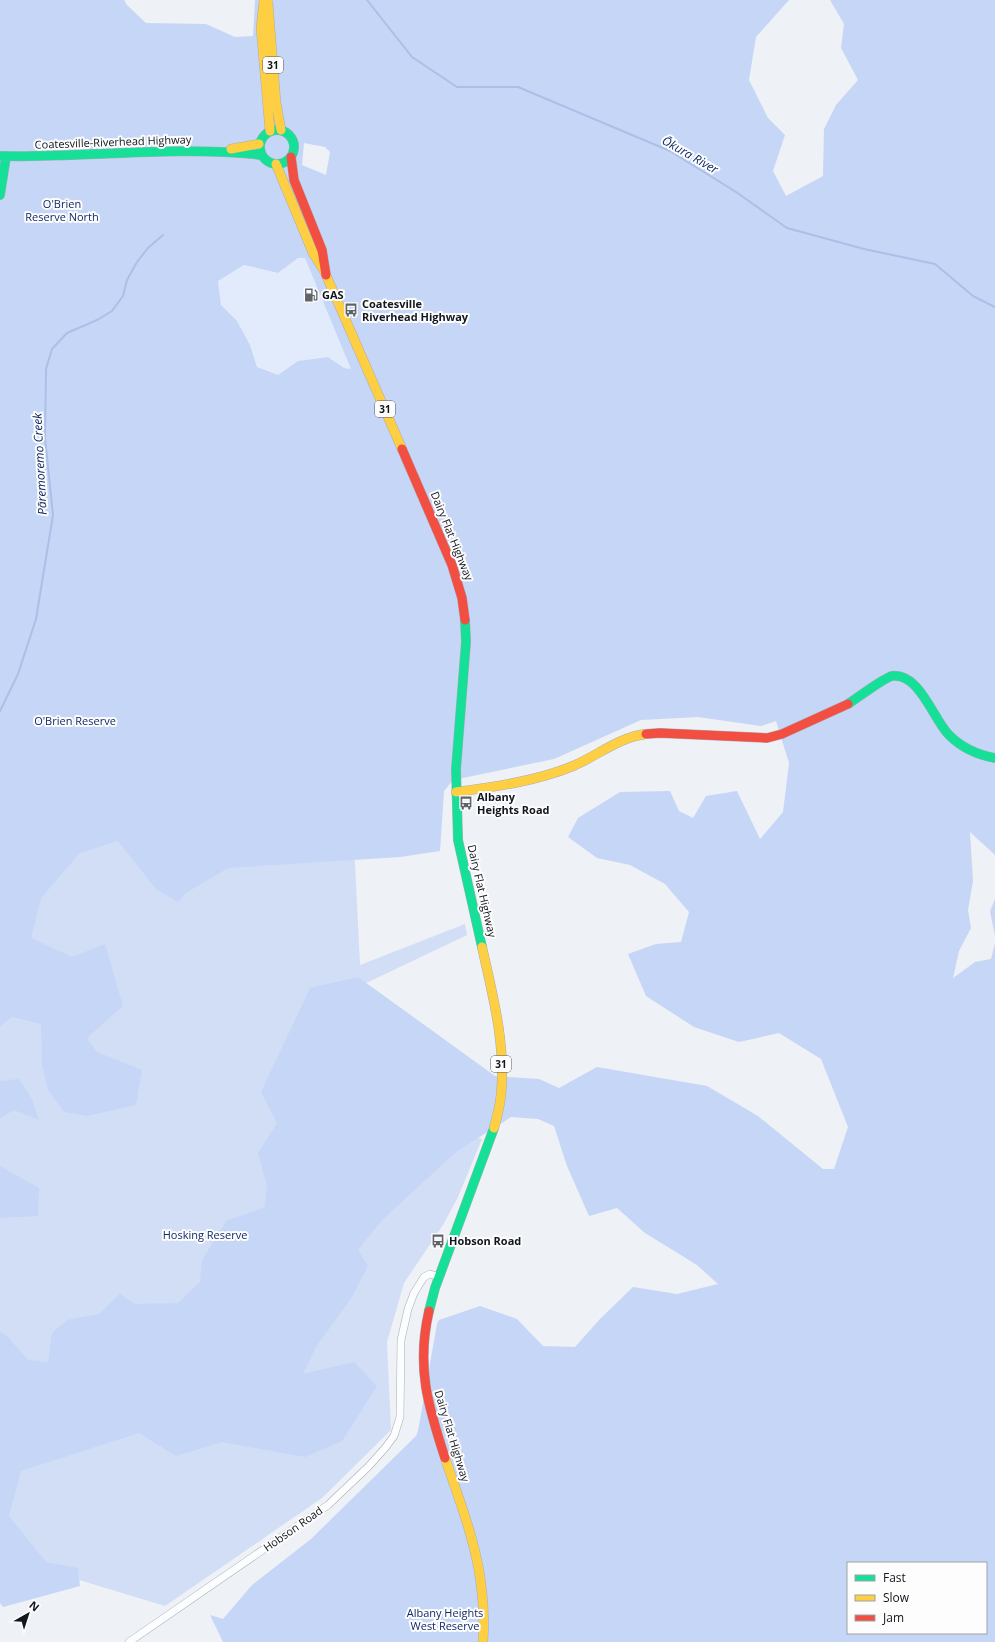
<svg xmlns="http://www.w3.org/2000/svg" width="995" height="1642" viewBox="0 0 995 1642" font-family="'Open Sans',sans-serif">
<rect width="100%" height="100%" fill="#eef1f6"/>
<path fill="#e2ebfb" d="M 298,258 L 305,258 L 352,369 L 344,368 L 328,357 L 298,361 L 278,375 L 257,367 L 250,345 L 237,321 L 221,305 L 218,281 L 244,265 L 278,273 Z"/>
<path fill="#d2def5" d="M 0,730 L 352,804 L 360,965 L 465,924 L 467,935 L 360,986 L 364,1106 L 482,1139 L 458,1197 L 443,1225 L 404,1283 L 387,1342 L 391,1430 L 322,1498 L 165,1606 L 0,1556 Z"/>
<path fill="#c6d6f7" fill-rule="evenodd" d="M 0,0 L 124,0 L 127,5 L 146,23 L 206,24 L 235,37 L 253,36 L 255,0 L 789,0 L 756,37 L 749,80 L 768,118 L 785,135 L 773,171 L 786,196 L 823,176 L 824,129 L 836,105 L 858,80 L 841,48 L 844,24 L 830,0 L 995,0 L 995,855 L 970,832 L 973,881 L 968,910 L 971,928 L 959,951 L 953,978 L 975,962 L 991,959 L 995,943 L 995,1642 L 223,1642 L 210,1615 L 223,1619 L 252,1585 L 311,1539 L 416,1436 L 418,1431 L 437,1324 L 439,1320 L 480,1306 L 517,1319 L 543,1346 L 575,1347 L 600,1319 L 633,1287 L 677,1294 L 718,1284 L 697,1265 L 645,1233 L 617,1208 L 589,1216 L 567,1166 L 554,1126 L 538,1119 L 511,1117 L 456,1152 L 381,1221 L 358,1250 L 368,1266 L 352,1297 L 316,1347 L 303,1374 L 354,1362 L 377,1386 L 342,1441 L 305,1457 L 222,1442 L 176,1456 L 139,1433 L 21,1471 L 9,1516 L 46,1562 L 78,1568 L 80,1586 L 3,1607 L 0,1603 L 0,1332 L 7,1336 L 28,1360 L 48,1362 L 52,1333 L 67,1320 L 99,1314 L 120,1294 L 135,1304 L 178,1303 L 200,1282 L 202,1260 L 226,1221 L 265,1207 L 267,1186 L 258,1153 L 277,1123 L 261,1092 L 310,988 L 358,977 L 495,1076 L 539,1079 L 559,1088 L 597,1067 L 707,1086 L 758,1116 L 823,1169 L 834,1169 L 848,1127 L 821,1059 L 779,1033 L 739,1042 L 694,1027 L 646,996 L 628,954 L 656,944 L 681,942 L 689,912 L 665,884 L 630,865 L 597,858 L 568,837 L 578,818 L 620,792 L 670,791 L 679,811 L 693,818 L 706,796 L 737,791 L 760,839 L 783,812 L 789,763 L 776,721 L 761,726 L 698,717 L 641,720 L 554,759 L 453,780 L 444,791 L 440,851 L 400,857 L 228,868 L 186,893 L 178,902 L 156,889 L 118,841 L 80,853 L 41,898 L 31,938 L 72,957 L 105,944 L 123,1006 L 87,1038 L 97,1052 L 142,1070 L 136,1105 L 87,1116 L 64,1112 L 48,1090 L 42,1064 L 41,1024 L 12,1017 L 0,1026 ZM 304,143 L 325,147 L 330,152 L 326,175 L 302,165 ZM 298,258 L 305,258 L 351,369 L 344,368 L 328,357 L 298,361 L 278,375 L 257,367 L 250,345 L 237,321 L 221,305 L 218,281 L 244,265 L 278,273 ZM 848,1563 L 986,1563 L 986,1633 L 848,1633 Z
M 995,899 L 995,936 L 990,911 Z
M 19,1079 L 32,1099 L 39,1120 L 14,1110 L 0,1118 L 0,1081 Z
M 0,1166 L 39,1188 L 38,1216 L 0,1218 Z"/>
<g fill="none" stroke-linecap="round" stroke-linejoin="round">
<path stroke="#acbfe6" stroke-width="2" d="M 367,0 L 412,57 L 457,87 L 518,87 L 670,151 L 736,192 L 787,228 L 864,249 L 935,264 L 973,296 L 995,307
M 0,711 L 18,674 L 36,619 L 53,515 L 45,438 L 46,369 L 52,349 L 67,333 L 97,320 L 112,311 L 123,296 L 127,280 L 137,262 L 148,248 L 163,235"/>
<g stroke="#aaadb4" stroke-width="8">
<path id="street" d="M 129,1642 L 328,1505 L 368,1467 L 385,1448 L 394,1436 L 400,1417 L 401,1340 L 408,1309 L 414,1293 L 424,1277 L 430,1274 L 440,1277"/>
</g>
<g stroke="#aaadb4" stroke-width="10">
<path id="fast" d="M260 147a17 17 0 1 1 34 0a17 17 0 1 1-34 0Z
M 0,156 C 87,158 175,145 262,155
M 0,195 L 6,157
M 465,620 L 466,642 L 456,769 L 458,840 L 482,947
M 848,704 C 856,699 885,677 892,676 C 920,673 933,719 949,735 C 962,748 978,755 995,758
M 429,1311 L 435,1288 L 494,1128"/>
</g>
<g stroke="#aaadb4" stroke-width="10">
<path id="slow" d="M 264,0 L 261,28 L 270,131
M 268,3 L 276,103 L 281,130
M 231,149 L 259,144
M 276,164 L 313,253 L 325,272
M 326,275 L 402,449
M 456,792 C 495,787 536,781 573,766 C 597,756 619,737 646,734
M 482,947 C 493,996 506,1045 501,1095 C 500,1106 497,1117 494,1128
M 445,1458 C 460,1502 478,1547 482,1593 C 484,1610 484,1626 483,1642"/>
</g>
<g stroke="#aaadb4" stroke-width="10">
<path id="jam" d="M 291,157 L 294,180 L 322,250 L 326,275
M 402,449 L 452,565 L 462,598 L 465,620
M 646,734 L 660,733 L 767,738 L 782,734 L 848,704
M 429,1311 C 416,1367 428,1406 445,1458"/>
</g>
<use href="#street" stroke="#fcfdfe" stroke-width="7"/>
<use href="#fast" stroke="#16e098" stroke-width="9"/>
<use href="#slow" stroke="#ffcf43" stroke-width="9"/>
<use href="#jam" stroke="#f24e42" stroke-width="9"/>
</g>
<defs>
<g id="fuel-bare" transform="scale(1.08)"><path d="M-5.5-6h7V0h2V4h1.3V-2.5L3-4.5l.8-.8L6-3V5H2.5V1h-1V6h-7ZM-4.2-4.7v3.2H.2V-4.7Z" fill="#5f636a" stroke="#fdfdfd" stroke-width="2.5" paint-order="stroke"/></g>
<g id="bus-bare" transform="scale(1.08)"><path d="M-5-6H5V4H4V6H2V4H-2V6H-4V4H-5ZM-3.5-4V0h7V-4ZM-3.5 1.2v1.5H-2V1.2ZM2 1.2v1.5H3.5V1.2Z" fill="#5f636a" stroke="#fdfdfd" stroke-width="2.5" paint-order="stroke"/></g>
</defs>
<g fill-rule="evenodd">
<use href="#fuel-bare" x="311" y="295"/>
<use href="#bus-bare" x="351" y="310"/>
<use href="#bus-bare" x="466" y="803"/>
<use href="#bus-bare" x="438" y="1241"/>
</g>
<g text-anchor="middle" stroke-width="4" stroke-linejoin="round" paint-order="stroke">
<g fill="#fdfdfd" stroke="#585b61" stroke-width="1">
<rect x="263" y="57" width="20" height="16" rx="3"/>
<rect x="375" y="401" width="20" height="16" rx="3"/>
<rect x="491" y="1056" width="20" height="16" rx="3"/>
</g>
<g font-size="10" font-weight="bold" fill="#12161e">
<text x="273" y="69">31</text>
<text x="385" y="413">31</text>
<text x="501" y="1068">31</text>
</g>
<g font-size="11" fill="#12161e" stroke="#fdfdfd">
<text transform="translate(113 142) rotate(-2)" y="4">Coatesville-Riverhead Highway</text>
<text transform="translate(452 536) rotate(68)" y="4">Dairy Flat Highway</text>
<text transform="translate(482 891) rotate(77)" y="4">Dairy Flat Highway</text>
<text transform="translate(452 1436) rotate(73)" y="4">Dairy Flat Highway</text>
<text transform="translate(293 1529) rotate(-35)" y="4">Hobson Road</text>
</g>
<g font-size="11" fill="#122a69" stroke="#fdfdfd">
<text x="62" y="208">O'Brien<tspan x="62" dy="13">Reserve North</tspan></text>
<text x="75" y="725">O'Brien Reserve</text>
<text x="205" y="1239">Hosking Reserve</text>
<text x="445" y="1617">Albany Heights<tspan x="445" dy="13">West Reserve</tspan></text>
</g>
<g font-size="11" font-weight="bold" fill="#12161e" stroke="#fdfdfd" text-anchor="start">
<text x="322" y="299">GAS</text>
<text x="362" y="308">Coatesville<tspan x="362" dy="13">Riverhead Highway</tspan></text>
<text x="477" y="801">Albany<tspan x="477" dy="13">Heights Road</tspan></text>
<text x="449" y="1245">Hobson Road</text>
</g>
<g font-size="12" font-style="italic" fill="#102967" stroke="#fdfdfd">
<text transform="translate(690 155) rotate(30)" y="4">Ōkura River</text>
<text transform="translate(40 464) rotate(-93)" y="4">Pāremoremo Creek</text>
</g>
</g>
<rect x="847" y="1562" width="140" height="72" fill="#fdfdfd" stroke="#9fa1a4"/>
<rect x="855" y="1575" width="20" height="6" fill="#16e098" stroke="#9fa1a4"/>
<text x="883" y="1582" font-size="12" fill="#12161e">Fast</text>
<rect x="855" y="1595" width="20" height="6" fill="#ffcf43" stroke="#9fa1a4"/>
<text x="883" y="1602" font-size="12" fill="#12161e">Slow</text>
<rect x="855" y="1615" width="20" height="6" fill="#f24e42" stroke="#9fa1a4"/>
<text x="883" y="1622" font-size="12" fill="#12161e">Jam</text>
<g transform="translate(28 1614) rotate(39)" stroke="#fdfdfd" stroke-width="3" paint-order="stroke">
<path d="M0-3L7 15L0 10L-7 15Z" fill="#12161e"/>
<text y="-6" font-size="11" font-weight="bold" text-anchor="middle" fill="#12161e">N</text>
</g>
</svg>
